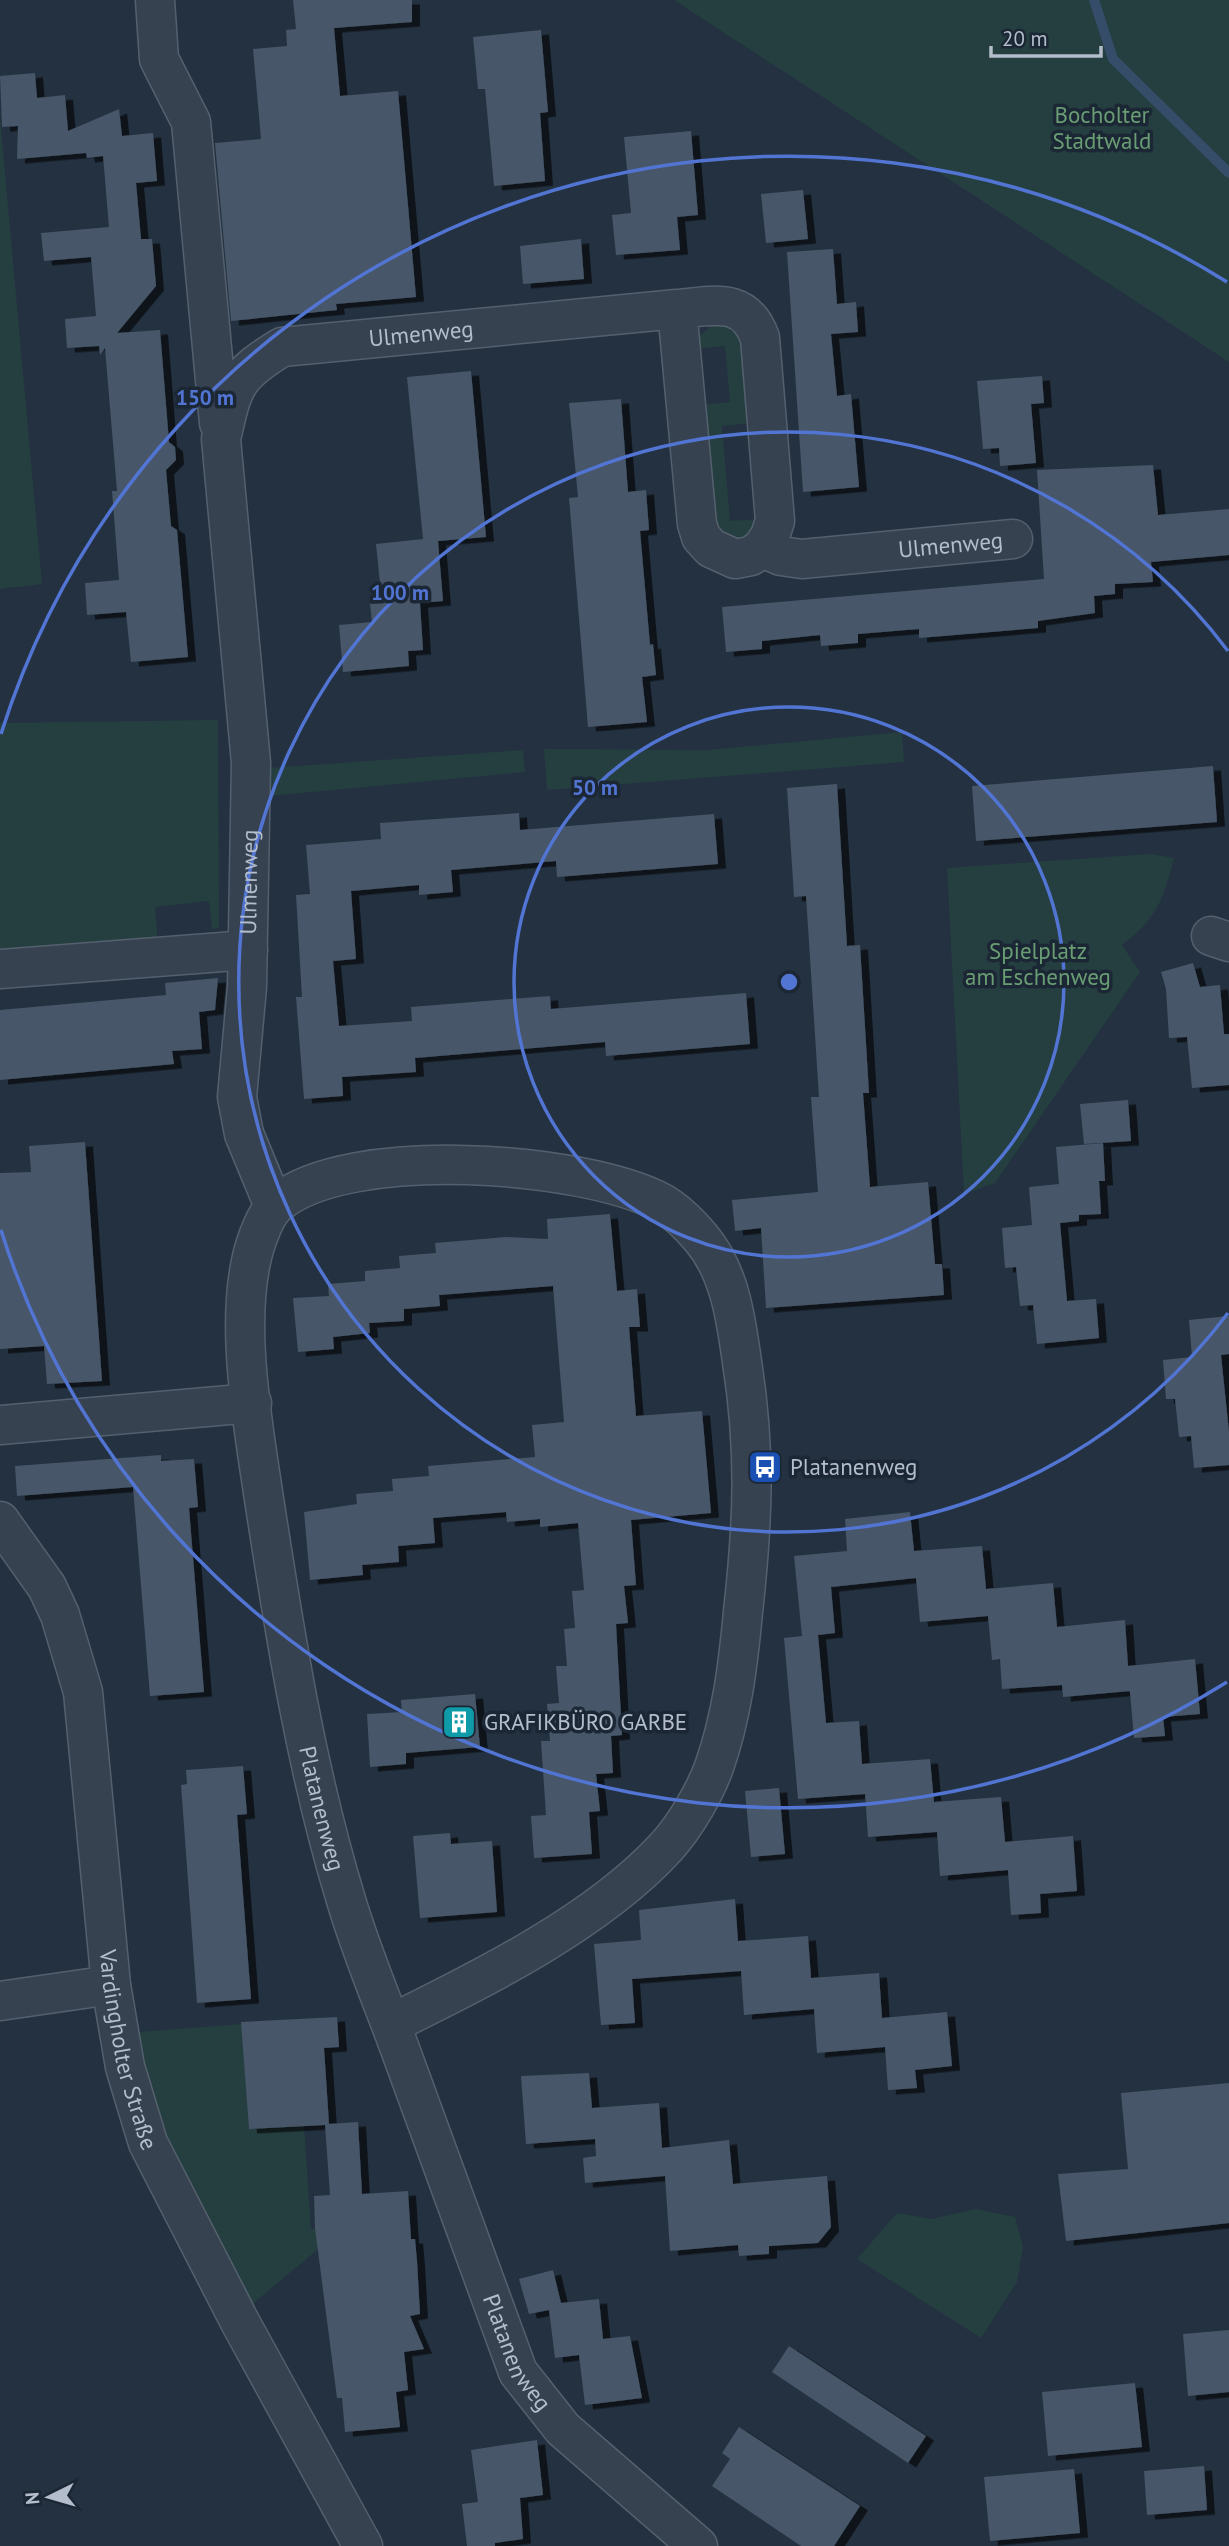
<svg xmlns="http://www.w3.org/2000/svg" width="1229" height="2546" viewBox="0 0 1229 2546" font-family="'PT Sans',sans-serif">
<defs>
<filter id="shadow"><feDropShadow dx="8" dy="4.5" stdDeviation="0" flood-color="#0009"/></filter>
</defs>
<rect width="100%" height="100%" fill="#233140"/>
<path fill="#253f41" d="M 674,0 L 1229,0 L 1229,362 Z
M 0,117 L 42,584 L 0,589 Z
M 712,325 L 733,326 L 744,344 L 751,423 L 722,426 L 730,521 L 759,519 L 756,534 L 730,546 L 712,523 L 700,405 L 730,402 L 725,346 L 696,349 L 697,338 Z
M 218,720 L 219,927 L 212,929 L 209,901 L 155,907 L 158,944 L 0,957 L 0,723 Z
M 902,732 L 904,762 L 547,790 L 544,749 L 707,750 Z
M 523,750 L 525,772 L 258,797 L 255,769 Z
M 1150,854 L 1174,858 C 1163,900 1157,919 1122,945 L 1140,972 L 995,1183 L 964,1194 L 947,868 Z
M 242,2024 L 249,2129 L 304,2125 L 311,2229 L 345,2227 L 251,2305 L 161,2137 L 138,2032 Z
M 976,2209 L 1015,2217 L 1023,2247 L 1017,2282 L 981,2338 L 857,2259 L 897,2213 L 931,2219 Z"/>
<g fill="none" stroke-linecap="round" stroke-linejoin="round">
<path stroke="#354d68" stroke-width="10" d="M 1094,0 L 1113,59 L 1229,173"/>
</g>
<path fill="#475667" filter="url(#shadow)" d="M 293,0 L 412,0 L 412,22 L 334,28 L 340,96 L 398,91 L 416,297 L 336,304 L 337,310 L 231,321 L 215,143 L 261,139 L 253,49 L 287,46 L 286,30 L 296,29 Z
M 541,30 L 548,112 L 540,113 L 545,181 L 494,186 L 485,89 L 478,89 L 473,37 Z
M 35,73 L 37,98 L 65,95 L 68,131 L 119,109 L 122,136 L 153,133 L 157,181 L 136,183 L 141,239 L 152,239 L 156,286 L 117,333 L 160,330 L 169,442 L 175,447 L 176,460 L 166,470 L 171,526 L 177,530 L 188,657 L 131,662 L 126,612 L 87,615 L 85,583 L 119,580 L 112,491 L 117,491 L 105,348 L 100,355 L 99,346 L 67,348 L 65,319 L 96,316 L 91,257 L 44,261 L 41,233 L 109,227 L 103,156 L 87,158 L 86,153 L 17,159 L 18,126 L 2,127 L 0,76 Z
M 691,131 L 698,215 L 677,217 L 680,250 L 616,255 L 612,215 L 631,213 L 624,137 Z
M 803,190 L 808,239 L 766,243 L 761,194 Z
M 581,239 L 584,279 L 523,284 L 520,246 Z
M 833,249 L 837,304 L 856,302 L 858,332 L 831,334 L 837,396 L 851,394 L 859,487 L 803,492 L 787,252 Z
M 471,371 L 486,537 L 438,541 L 443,601 L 420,603 L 423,650 L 408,651 L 409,666 L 343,672 L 339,625 L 372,622 L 370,604 L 382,603 L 376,544 L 423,539 L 407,377 Z
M 1042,376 L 1044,403 L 1031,404 L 1036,463 L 1000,466 L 999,448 L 983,449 L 977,381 Z
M 621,399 L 628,492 L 646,490 L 649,530 L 640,531 L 650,645 L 653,644 L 656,675 L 642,677 L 647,722 L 588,727 L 569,498 L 578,497 L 569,403 Z
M 1153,465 L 1158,515 L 1229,509 L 1229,555 L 1151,562 L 1153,582 L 1115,584 L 1115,594 L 1094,596 L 1095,613 L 1038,621 L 1038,628 L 919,638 L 919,629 L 858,634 L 858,643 L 821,646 L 820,635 L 762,641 L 762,649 L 726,652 L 722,607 L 1044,579 L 1037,470 Z
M 1213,766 L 1217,822 L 976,841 L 972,786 Z
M 837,784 L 847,946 L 860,945 L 869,1093 L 863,1093 L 870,1187 L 928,1182 L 935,1264 L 942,1264 L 944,1295 L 766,1308 L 761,1228 L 735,1231 L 732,1200 L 818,1192 L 811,1097 L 819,1097 L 806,896 L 794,897 L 787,788 Z
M 519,813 L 520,830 L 714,814 L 718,864 L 557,877 L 556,861 L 451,870 L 453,892 L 419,895 L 419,885 L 351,891 L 356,959 L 333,961 L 339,1026 L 412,1021 L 411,1007 L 511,999 L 550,996 L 551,1009 L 746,993 L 750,1044 L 606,1056 L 605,1042 L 415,1058 L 416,1072 L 342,1077 L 343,1096 L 304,1099 L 296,997 L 302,997 L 296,895 L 310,894 L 306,845 L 381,839 L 380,823 Z
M 1193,963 L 1200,987 L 1220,985 L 1224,1034 L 1229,1034 L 1229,1085 L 1192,1088 L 1187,1037 L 1169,1038 L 1166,989 L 1161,972 Z
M 218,978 L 215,1010 L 199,1012 L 202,1049 L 172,1051 L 174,1064 L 0,1080 L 0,1010 L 166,995 L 165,983 Z
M 1128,1100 L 1131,1141 L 1084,1144 L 1080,1104 Z
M 85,1142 L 102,1381 L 47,1384 L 44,1346 L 0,1349 L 0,1173 L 31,1172 L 29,1146 Z
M 1103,1143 L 1105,1181 L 1099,1181 L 1101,1214 L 1079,1215 L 1079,1221 L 1060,1223 L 1067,1301 L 1096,1299 L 1099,1338 L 1037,1344 L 1033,1305 L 1020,1306 L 1016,1267 L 1005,1268 L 1002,1228 L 1032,1225 L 1029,1187 L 1059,1184 L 1056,1147 Z
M 610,1214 L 617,1291 L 637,1289 L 640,1327 L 629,1327 L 636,1416 L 702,1411 L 711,1513 L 631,1520 L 636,1585 L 624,1586 L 628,1623 L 616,1624 L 622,1735 L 611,1736 L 613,1773 L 596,1774 L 600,1811 L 589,1812 L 592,1854 L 534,1858 L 531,1816 L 546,1815 L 541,1741 L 550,1741 L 547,1704 L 559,1703 L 556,1666 L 567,1666 L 564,1629 L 575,1628 L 572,1591 L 584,1590 L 578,1523 L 540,1527 L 540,1519 L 507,1522 L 506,1512 L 433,1518 L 435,1543 L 398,1546 L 399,1562 L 362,1565 L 363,1575 L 310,1580 L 304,1512 L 357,1504 L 356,1494 L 393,1491 L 392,1479 L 429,1476 L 428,1466 L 535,1457 L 532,1425 L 564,1422 L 553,1286 L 439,1295 L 440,1306 L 404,1309 L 404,1321 L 369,1323 L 370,1333 L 333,1337 L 334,1349 L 298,1352 L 293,1298 L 329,1296 L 328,1284 L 365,1281 L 365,1271 L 400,1268 L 399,1256 L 436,1253 L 435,1243 L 506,1237 L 548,1239 L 547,1219 Z
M 1229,1316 L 1229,1354 L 1221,1355 L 1229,1432 L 1229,1465 L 1194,1468 L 1191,1436 L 1179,1437 L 1175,1399 L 1166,1399 L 1163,1360 L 1192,1357 L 1189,1320 Z
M 161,1455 L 161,1461 L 194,1459 L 198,1507 L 189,1508 L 204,1692 L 150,1696 L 133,1487 L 17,1496 L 15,1466 Z
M 910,1512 L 914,1551 L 982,1546 L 986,1589 L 1053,1583 L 1057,1627 L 1125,1620 L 1128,1666 L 1195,1659 L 1200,1714 L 1163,1717 L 1165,1736 L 1134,1738 L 1128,1670 L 1130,1691 L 1063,1697 L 1062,1685 L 1002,1689 L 1000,1659 L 992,1660 L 988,1616 L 920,1622 L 916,1578 L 831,1587 L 835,1633 L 818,1635 L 826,1723 L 859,1721 L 862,1764 L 930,1759 L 934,1802 L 1001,1797 L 1005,1842 L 1073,1836 L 1077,1891 L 1040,1894 L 1041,1913 L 1011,1915 L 1008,1870 L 940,1876 L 937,1832 L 868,1837 L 865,1794 L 798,1799 L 784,1638 L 802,1636 L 794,1556 L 847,1551 L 845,1519 Z
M 475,1694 L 480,1747 L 406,1753 L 406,1764 L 370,1767 L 367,1714 L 402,1712 L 401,1700 Z
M 243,1766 L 247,1814 L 237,1815 L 251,1999 L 197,2003 L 181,1785 L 187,1784 L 186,1770 Z
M 779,1788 L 785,1854 L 751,1857 L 745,1791 Z
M 450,1833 L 451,1844 L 492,1841 L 497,1912 L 420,1918 L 413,1836 Z
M 735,1899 L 738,1941 L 808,1936 L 811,1978 L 879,1973 L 882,2018 L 947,2012 L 952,2066 L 915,2070 L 917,2088 L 888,2090 L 885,2047 L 817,2053 L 814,2009 L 744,2015 L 741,1971 L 632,1979 L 635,2023 L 601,2025 L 594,1944 L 641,1940 L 639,1910 Z
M 337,2017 L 339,2047 L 324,2048 L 329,2124 L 358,2122 L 362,2194 L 408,2191 L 411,2239 L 415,2239 L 417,2261 L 420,2314 L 410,2316 L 424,2349 L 404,2352 L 408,2390 L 396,2392 L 400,2427 L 345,2432 L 342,2398 L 337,2398 L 315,2228 L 314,2196 L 330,2195 L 325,2125 L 249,2129 L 241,2022 Z
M 589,2073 L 592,2108 L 659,2103 L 662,2148 L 729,2140 L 733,2184 L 827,2176 L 831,2227 L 818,2243 L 769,2246 L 769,2254 L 739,2256 L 738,2245 L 670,2251 L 665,2176 L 585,2183 L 583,2158 L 596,2156 L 595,2139 L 526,2144 L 521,2076 Z
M 1229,2083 L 1229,2223 L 1066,2241 L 1058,2174 L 1128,2169 L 1121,2093 Z
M 553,2270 L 561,2303 L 599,2299 L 603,2339 L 630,2336 L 642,2398 L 585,2405 L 579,2355 L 555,2358 L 549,2310 L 529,2314 L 519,2279 Z
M 1229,2330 L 1229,2392 L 1188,2396 L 1183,2334 Z
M 789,2346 L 926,2436 L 908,2463 L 772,2372 Z
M 1135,2383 L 1142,2447 L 1048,2456 L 1042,2392 Z
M 739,2427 L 860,2506 L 834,2546 L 801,2546 L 712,2486 L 730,2459 L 722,2453 Z
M 537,2440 L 543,2495 L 520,2498 L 523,2539 L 495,2543 L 495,2546 L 467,2546 L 462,2504 L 478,2502 L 471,2450 Z
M 1204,2466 L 1207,2510 L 1147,2515 L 1144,2471 Z
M 1074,2469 L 1080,2533 L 990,2541 L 984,2477 Z"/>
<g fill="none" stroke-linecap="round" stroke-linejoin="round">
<g stroke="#55606e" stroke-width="41">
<g id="street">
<path d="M 155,0 L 159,59 L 191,122 L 219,423"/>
<path id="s1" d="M 762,548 L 781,556 L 802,559 L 1013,539"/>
<path d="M 1211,936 L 1229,942"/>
<path d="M 0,969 L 248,950"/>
<path id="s2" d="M 274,1206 L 244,1134 L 237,1097 L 247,987 L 251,763 L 221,439 C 233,386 234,376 282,347 L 677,309 C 714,306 745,296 760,338 L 775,521 L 770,536 L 762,548 L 751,556 L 735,559 L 711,548 L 701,537 L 697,524 L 677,309"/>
<path d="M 0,1425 L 252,1403"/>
<path id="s3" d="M 0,1521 L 47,1587 L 60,1615 L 83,1692 L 111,1985 L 125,2067 L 148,2143 L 240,2322 L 363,2546"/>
<path d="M 0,2001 L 111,1985"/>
<path id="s4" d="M 391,2024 C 482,1979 598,1922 667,1846 C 685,1826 705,1792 714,1767 C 732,1716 738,1665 743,1612 C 753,1522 756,1451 742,1362 C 736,1319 730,1272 701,1238 C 690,1225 676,1211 662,1203 C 584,1161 349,1144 278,1203 C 269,1210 262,1226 258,1237 C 231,1309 253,1424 264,1499 C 285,1635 306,1769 346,1900 C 361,1951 382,2000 400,2049 C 439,2157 479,2264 518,2372 L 563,2429 L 698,2546"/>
</g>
</g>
<use href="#street" stroke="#374250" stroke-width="38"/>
</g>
<g fill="none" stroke="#5275d3" stroke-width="3.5">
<circle cx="789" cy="982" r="275"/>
<path d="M1228 1313A550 550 0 1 1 1228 651"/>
<path d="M1227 1682A826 826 0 0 1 1 1230M1 734A826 826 0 0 1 1227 282"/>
</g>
<defs>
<g id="bus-square" transform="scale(1.75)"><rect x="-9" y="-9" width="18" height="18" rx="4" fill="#1a4fb4" stroke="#1c2735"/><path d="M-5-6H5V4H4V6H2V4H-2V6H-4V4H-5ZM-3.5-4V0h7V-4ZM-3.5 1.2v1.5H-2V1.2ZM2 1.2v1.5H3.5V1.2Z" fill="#fff"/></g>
<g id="building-square" transform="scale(1.75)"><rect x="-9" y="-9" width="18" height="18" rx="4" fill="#0f9aa8" stroke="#1c2735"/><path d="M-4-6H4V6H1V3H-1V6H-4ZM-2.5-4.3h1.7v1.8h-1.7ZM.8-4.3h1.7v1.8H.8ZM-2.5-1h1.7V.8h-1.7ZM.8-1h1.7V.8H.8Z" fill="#fff"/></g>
</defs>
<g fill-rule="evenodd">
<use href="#bus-square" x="765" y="1467"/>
<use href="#building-square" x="459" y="1722"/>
</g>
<g text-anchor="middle" stroke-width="7" stroke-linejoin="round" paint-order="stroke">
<g font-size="23" fill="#699d73" stroke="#1c2735">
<text x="1102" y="123">Bocholter<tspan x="1102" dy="26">Stadtwald</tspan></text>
<text x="1038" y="959">Spielplatz<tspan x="1038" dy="26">am Eschenweg</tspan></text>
</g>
<g font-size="23" fill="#b3bdcb" stroke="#1c2735">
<text dy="8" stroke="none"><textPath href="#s2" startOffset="1031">Ulmenweg</textPath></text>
<text dy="8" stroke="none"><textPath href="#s1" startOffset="191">Ulmenweg</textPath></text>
<text dy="8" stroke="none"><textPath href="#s2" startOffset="331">Ulmenweg</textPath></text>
<text dy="8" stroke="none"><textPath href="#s4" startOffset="2032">Platanenweg</textPath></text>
<text dy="8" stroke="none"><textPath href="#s3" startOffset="553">Vardingholter Straße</textPath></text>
<text dy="8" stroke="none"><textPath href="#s4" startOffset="2611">Platanenweg</textPath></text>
</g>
<g font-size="23" fill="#b3bdcb" stroke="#1c2735" text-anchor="start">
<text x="790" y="1475">Platanenweg</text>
<text x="484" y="1730">GRAFIKBÜRO GARBE</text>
</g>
</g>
<circle cx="789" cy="982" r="10" fill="#5275d3" stroke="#1c2735" stroke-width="3.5"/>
<g font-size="21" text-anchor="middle" font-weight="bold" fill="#5275d3" stroke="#1c2735" stroke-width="7" stroke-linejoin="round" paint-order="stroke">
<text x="205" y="405">150 m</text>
<text x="400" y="600">100 m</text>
<text x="595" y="795">50 m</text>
</g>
<g transform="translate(49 2497) rotate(265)" stroke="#1c2735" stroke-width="5" paint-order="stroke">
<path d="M0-5L12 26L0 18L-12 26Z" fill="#b3bdcb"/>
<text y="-10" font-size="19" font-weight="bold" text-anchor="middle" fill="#b3bdcb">N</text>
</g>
<path d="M991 46v10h110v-10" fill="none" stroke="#b3bdcb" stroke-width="3.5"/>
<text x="1002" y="46" font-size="21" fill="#b3bdcb" stroke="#1c2735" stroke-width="5" paint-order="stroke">20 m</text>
</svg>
